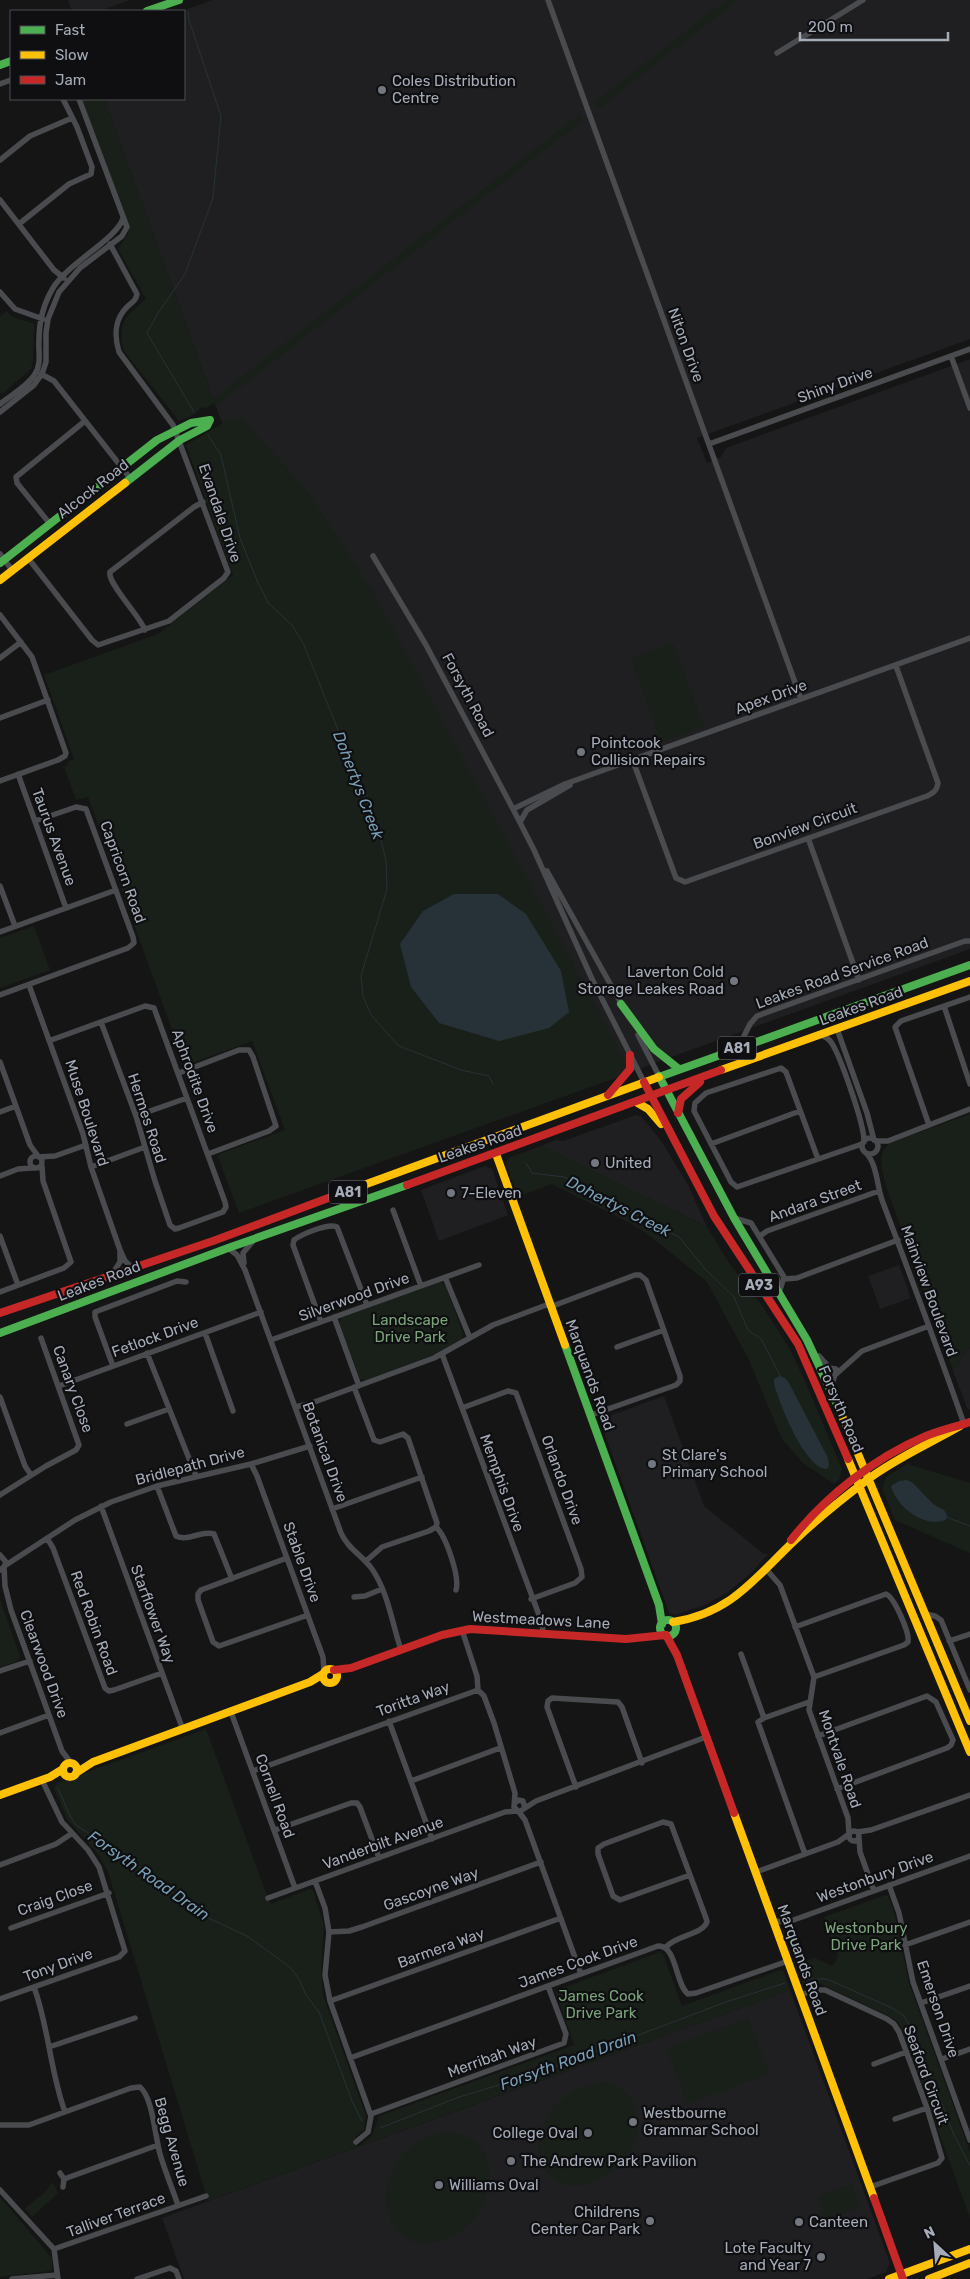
<svg xmlns="http://www.w3.org/2000/svg" width="970" height="2279" viewBox="0 0 970 2279" font-family="Rubik,sans-serif">
<rect width="100%" height="100%" fill="#151515"/>
<path fill="#1f1f21" d="M 68,0 L 130,0 L 99,11 L 72,11 Z
M 213,0 L 970,0 L 970,339 L 697,438 L 707,463 L 721,457 L 726,448 L 970,359 L 970,949 L 478,1127 L 104,99 L 184,99 L 182,11 Z
M 636,1115 L 641,1116 L 662,1142 L 688,1185 L 707,1227 L 541,1146 L 556,1140 L 563,1141 Z
M 485,1166 L 492,1169 L 508,1215 L 439,1241 L 421,1190 Z
M 899,1265 L 911,1298 L 880,1309 L 868,1276 Z
M 970,1347 L 970,1410 L 967,1408 L 953,1371 Z
M 664,1396 L 704,1506 L 764,1554 L 768,1554 L 752,1572 L 728,1592 L 705,1605 L 675,1615 L 669,1613 L 600,1421 L 601,1419 Z
M 790,1990 L 890,2263 L 886,2272 L 867,2279 L 184,2279 L 162,2218 Z"/>
<path fill="#192019" d="M 726,0 L 738,0 L 598,109 L 595,102 Z
M 82,99 L 104,99 L 213,399 L 580,114 L 582,121 L 216,406 L 214,403 L 205,409 L 203,407 L 191,416 L 179,421 L 124,351 C 117,324 125,316 146,299 L 118,249 L 128,234 L 128,229 Z
M 7,311 L 11,316 L 34,324 L 33,360 L 31,369 L 2,394 L 0,392 L 0,316 Z
M 230,419 L 243,420 L 306,489 L 376,597 L 626,1062 L 624,1072 L 621,1076 L 239,1213 L 218,1157 L 219,1154 L 285,1130 L 252,1041 L 187,1065 L 184,1063 L 88,797 L 76,800 L 64,767 L 68,765 L 67,762 L 74,759 L 44,675 L 158,634 L 233,575 L 186,445 Z
M 673,643 L 704,726 L 661,742 L 631,658 Z
M 34,926 L 50,970 L 0,988 L 0,938 Z
M 970,1114 L 970,1347 L 953,1371 L 886,1186 C 882,1171 876,1154 890,1143 Z
M 541,1146 L 707,1227 L 729,1263 L 763,1307 L 788,1346 L 805,1381 L 842,1469 L 839,1480 L 834,1484 L 803,1463 L 782,1439 L 748,1358 L 707,1282 L 650,1236 L 632,1224 L 552,1184 L 518,1197 L 506,1163 L 508,1158 Z
M 438,1282 L 442,1282 L 446,1287 L 463,1333 L 462,1339 L 436,1354 L 366,1380 L 360,1379 L 339,1325 L 341,1318 Z
M 909,1463 L 910,1465 L 970,1483 L 970,1553 L 895,1520 L 882,1489 L 886,1477 Z
M 0,1600 L 20,1656 L 18,1661 L 0,1667 Z
M 206,1729 L 270,1904 L 310,1889 L 313,1891 L 324,1925 L 321,1970 L 323,1995 L 366,2116 L 364,2130 L 355,2137 L 358,2147 L 372,2136 L 379,2116 L 574,2045 L 556,1993 L 557,1990 L 660,1952 L 663,1954 L 682,2006 L 780,1970 L 784,1972 L 790,1990 L 208,2201 L 108,1872 L 98,1854 L 67,1819 L 54,1788 L 57,1783 Z
M 886,1895 L 888,1896 L 895,1915 L 909,1983 L 970,2152 L 970,2218 L 899,2023 L 893,2018 L 819,1983 L 804,1985 L 797,1964 L 815,1958 L 833,1966 L 838,1956 L 824,1917 Z
M 748,2018 L 769,2074 L 687,2104 L 667,2048 Z
M 605,2082 C 644,2090 646,2135 623,2161 C 612,2172 599,2180 584,2184 C 572,2187 562,2187 552,2178 C 527,2156 541,2112 566,2096 C 578,2087 591,2084 605,2082 Z
M 445,2133 C 524,2133 488,2256 415,2242 C 406,2240 399,2234 394,2226 C 378,2201 388,2166 410,2147 C 419,2138 433,2136 445,2133 Z
M 53,2182 L 58,2193 L 32,2217 L 25,2208 L 44,2193 Z
M 852,2184 L 860,2207 L 826,2220 L 818,2196 Z
M 0,2197 L 52,2258 L 52,2269 L 50,2271 L 0,2277 Z"/>
<path fill="#273238" d="M 454,894 L 498,894 L 526,914 L 561,971 L 569,1012 L 549,1028 L 499,1041 L 439,1023 L 411,987 L 400,944 L 423,911 Z
M 780,1376 L 785,1378 L 789,1383 L 828,1458 L 829,1466 L 827,1469 C 804,1468 780,1404 774,1384 L 774,1379 Z
M 907,1480 L 913,1483 L 933,1504 L 944,1510 L 947,1515 L 946,1520 C 923,1528 897,1507 891,1486 L 899,1481 Z"/>
<g fill="none" stroke-linecap="round" stroke-linejoin="round">
<path stroke="#273238" stroke-width="1" d="M 188,12 L 189,20 L 221,116 L 213,198 L 185,274 L 158,313 L 147,333 L 194,412
M 208,435 L 221,455 L 240,538 L 258,583 L 269,604 L 292,625 L 304,645 L 379,832 L 386,861 L 387,889 L 361,976 L 363,996 L 371,1015 L 399,1046 L 461,1070 L 489,1076 L 493,1084
M 526,1163 L 532,1173 L 564,1177 L 679,1237 L 706,1270 L 734,1297 L 748,1330 L 761,1339 L 781,1377
M 946,1517 L 970,1526
M 58,1788 L 70,1816 L 76,1825 L 136,1864 L 204,1916 L 247,1936 L 290,1967 L 299,1979 L 306,1995 L 319,2012 L 352,2101 L 362,2121
M 804,1979 L 827,1979 L 892,2008 L 904,2016 L 914,2032 L 954,2135 L 970,2166
M 380,2128 L 459,2097 L 535,2074 L 726,2002 L 785,1983"/>
<path stroke="#494b4e" stroke-width="5.5" d="M 548,0 L 801,699
M 777,53 L 863,0
M 0,84 L 11,80
M 0,160 L 30,136 L 72,118
M 0,200 L 54,270 L 64,278
M 19,224 L 69,184 L 91,174 L 92,167 L 77,127 L 63,99
M 0,292 L 15,309 L 43,319
M 951,356 L 970,408
M 41,374 L 54,381 L 130,478
M 0,404 C 11,395 28,386 35,374 C 42,363 38,351 39,340 C 39,322 44,303 53,288 C 67,264 118,238 123,218
M 0,412 L 34,385 L 42,374 L 46,362 L 46,333 L 48,319 L 59,292 L 80,268 L 122,236 L 127,227 L 79,99
M 709,444 L 970,349
M 50,524 L 17,483 L 16,477 L 85,421
M 0,554 L 12,570
M 373,556 L 426,645 L 513,809 L 534,850 L 592,979 L 644,1082
M 28,558 L 92,640 L 98,645 L 169,621 L 224,578 L 228,572 L 173,425 L 119,352 C 114,335 114,319 128,306 C 133,302 136,300 137,294 L 110,244
M 0,615 L 32,657 L 66,753 L 65,756 L 58,760 L 0,781
M 145,630 C 140,616 107,583 110,572 L 194,507 L 203,502
M 0,658 L 21,642
M 0,718 L 48,700
M 633,761 L 676,878 L 685,882 L 927,796 C 933,793 937,791 938,783 L 896,666
M 18,774 L 66,908
M 513,809 L 565,784 L 970,638
M 520,822 L 527,810 L 570,785
M 808,838 L 859,980
M 547,871 L 622,1005
M 0,886 L 15,926
M 0,932 L 116,890
M 29,985 L 83,1134 L 91,1167 L 120,1250 L 125,1261 L 133,1268
M 0,995 L 128,948 L 134,943 L 133,937 L 86,809 L 76,807 L 35,821
M 944,1006 L 970,1084
M 837,1029 L 867,1113 L 874,1140
M 638,1035 L 659,1076
M 821,1035 C 825,1037 828,1038 831,1042 C 840,1055 865,1126 864,1142
M 49,1041 L 54,1039 L 145,1006 L 154,1008 L 225,1202 L 226,1207 L 223,1212 L 179,1228 L 175,1229 L 170,1225 L 155,1181 L 136,1116 L 101,1022
M 739,1046 L 750,1024 L 757,1016 L 965,941 L 970,941
M 0,1062 L 30,1145 L 38,1156
M 179,1073 L 239,1050 L 249,1050 L 253,1057 L 276,1126 L 269,1131 L 208,1154
M 0,1112 L 16,1106
M 136,1116 L 187,1098
M 929,1125 L 895,1027 L 901,1021 L 970,997
M862 1146a8 8 0 1 1 16 0a8 8 0 1 1-16 0Z
M 876,1141 L 888,1141 L 970,1109
M 711,1144 L 800,1111
M 867,1154 C 877,1165 877,1186 882,1200 C 910,1275 938,1349 964,1424
M30 1162a6 6 0 1 1 12 0a6 6 0 1 1-12 0Z
M 39,1157 L 55,1156 L 86,1145
M 818,1159 L 786,1072 L 781,1068 L 706,1093 L 695,1103 L 694,1111 L 731,1182 L 737,1187 L 862,1144
M 91,1167 L 145,1147
M 0,1176 L 18,1169 L 32,1168
M 393,1210 L 421,1286
M 734,1218 L 751,1223 L 784,1277 L 779,1293
M 0,1236 L 18,1285
M 760,1236 L 767,1231 L 879,1191
M 228,1248 L 237,1255 L 245,1270 L 341,1533 C 348,1549 362,1555 372,1569 C 388,1592 392,1623 401,1650
M 244,1263 L 243,1253 L 253,1241
M 113,1273 L 120,1262 L 120,1252
M 445,1277 L 470,1338
M 784,1279 L 797,1278 L 898,1240
M 0,1292 L 64,1268 L 71,1262 L 43,1181 L 42,1166
M 550,1307 L 635,1275 L 640,1275 L 646,1280 L 680,1376 L 680,1381 L 676,1385 L 591,1415
M 334,1317 L 359,1386
M 321,1322 L 293,1245 L 294,1240 C 302,1234 328,1223 337,1227 L 367,1305
M 205,1333 L 233,1411
M 271,1340 L 479,1265
M 617,1347 L 664,1330
M 147,1353 L 196,1476
M 442,1354 L 542,1623 L 543,1633
M 819,1356 L 830,1368 L 835,1369
M 113,1366 L 95,1317 L 95,1312 L 177,1281 L 186,1282
M 822,1375 L 836,1369
M 59,1386 L 261,1312
M 354,1387 L 374,1440 L 380,1442 L 403,1434 L 408,1438 L 437,1523 L 436,1527 L 429,1531 L 382,1547 L 366,1561
M 831,1387 L 835,1375 L 862,1351 L 929,1326
M 0,1397 L 25,1466 L 31,1475
M 295,1407 L 309,1404 L 434,1358 L 493,1325 L 549,1304
M 462,1408 L 508,1391 L 516,1393 L 581,1569 L 582,1577 L 575,1583 L 531,1599
M 127,1424 L 169,1409
M 251,1464 L 257,1476 L 323,1657 L 324,1672
M 157,1486 L 176,1536 C 188,1542 201,1530 214,1534 L 232,1579
M 0,1495 L 46,1466 L 76,1450 L 79,1445 L 41,1338
M 101,1506 L 183,1730
M 332,1509 L 422,1477
M 436,1527 C 446,1536 460,1577 456,1590
M 47,1538 L 53,1548 L 105,1688 L 109,1691 L 114,1690 L 162,1673
M 0,1555 L 6,1562 L 4,1567 L 0,1570
M 287,1558 L 201,1590 L 198,1594 L 198,1600 L 213,1642 L 219,1646 L 308,1615
M 6,1565 L 75,1520 L 111,1502 L 157,1486 L 251,1464 L 310,1446
M 4,1567 L 5,1586 L 11,1610 L 62,1751 L 71,1763
M 766,1569 L 780,1585 L 814,1677 L 809,1710 L 848,1818 L 849,1834
M 354,1597 L 365,1596 L 382,1589
M 925,1614 L 935,1616 L 941,1620 L 970,1690
M 795,1627 L 886,1594 C 894,1597 910,1633 908,1642 L 904,1645 L 814,1677
M 462,1630 L 477,1676 L 478,1690
M 949,1641 L 970,1634
M 741,1654 L 764,1718
M 0,1671 L 30,1661
M 231,1712 L 295,1888
M 389,1721 L 432,1839
M 0,1733 L 49,1715
M 818,1736 L 927,1696 L 936,1702 L 953,1740 L 951,1745 L 947,1748 L 837,1789
M 253,1771 L 478,1690 L 484,1696 L 494,1723 L 515,1793 L 514,1807 L 519,1812 L 525,1808 L 523,1801 L 518,1800 L 515,1803
M 411,1781 L 500,1748
M 576,1787 L 547,1707 L 548,1701 L 552,1698 L 618,1702 L 622,1707 L 642,1763
M 525,1808 L 536,1801 L 706,1737
M 519,1812 L 525,1820 L 581,1974
M 275,1830 L 351,1803 L 357,1803 L 360,1807 L 379,1858
M849 1836a5 5 0 1 1 10 0a5 5 0 1 1-10 0Z
M 857,1832 L 871,1830 L 970,1795
M 859,1838 L 860,1852 L 874,1891
M 805,1854 L 758,1722 L 764,1718 L 809,1702
M 0,1865 L 56,1844 L 71,1834
M 756,1872 L 838,1842 L 849,1834
M 315,1881 L 325,1908 L 329,1932 L 325,1975 L 330,2001 L 371,2116 L 368,2132 L 356,2142
M 889,1885 L 899,1913 L 913,1982 L 970,2140
M 268,1898 L 505,1812 L 517,1811
M 773,1921 L 788,1922 L 970,1856
M 11,1928 L 109,1893
M 329,1932 L 349,1931 L 362,1927 L 541,1862
M 905,1945 L 970,1922
M 666,1947 C 676,1935 702,1935 707,1922 L 706,1918 L 671,1824 L 663,1822 L 604,1844 L 598,1848 L 598,1854 L 613,1896 L 620,1900 L 690,1875
M 34,1987 C 49,2028 50,2071 65,2112
M 800,1995 L 816,1990 L 825,1990 L 887,2019 L 894,2024 L 899,2032 L 927,2108 L 942,2158 L 938,2163 L 870,2187
M 0,1999 L 119,1957 L 125,1951 L 99,1867 L 88,1850 L 62,1822 L 42,1780
M 330,2001 L 561,1918
M 921,2003 L 970,1986
M 49,2047 L 135,2018
M 350,2058 L 658,1946 C 677,1945 675,1984 688,1994 L 696,1993 L 788,1961
M 942,2059 L 970,2049
M 874,2064 L 906,2052
M 371,2114 L 564,2043 L 566,2034 L 548,1986
M 895,2119 L 927,2108
M 0,2125 L 29,2125 L 131,2088 L 140,2087 C 153,2098 155,2137 160,2154 C 165,2171 172,2188 178,2205
M 60,2173 L 64,2179 L 63,2187
M 64,2179 L 158,2145
M 0,2190 L 54,2249 L 206,2196
M 54,2249 L 58,2279
M 12,2279 L 57,2275
M 137,2279 L 170,2268 L 176,2271 L 179,2279"/>
<path stroke="#4caf50" stroke-width="8" d="M 147,11 L 179,0
M 0,65 L 11,61
M 0,563 L 157,440 L 191,423 L 210,420 L 207,426 L 180,440 L 125,483
M 621,1004 L 654,1049 L 679,1069
M 659,1076 L 734,1218 L 807,1340 L 840,1411
M 659,1077 L 970,965
M 0,1333 L 228,1248 L 407,1185
M 565,1345 L 659,1605 L 662,1624
M660 1628a8 8 0 1 1 16 0a8 8 0 1 1-16 0Z"/>
<path stroke="#ffc107" stroke-width="8" d="M 0,580 L 125,483
M 721,1070 L 970,981
M 636,1102 L 648,1109 L 661,1124
M 496,1154 L 565,1345
M 331,1197 L 659,1077
M 840,1411 L 970,1721
M 848,1459 L 970,1752
M 673,1622 C 731,1613 754,1579 794,1541 C 817,1519 842,1499 867,1480 C 896,1458 929,1444 960,1426
M323 1676a7 7 0 1 1 14 0a7 7 0 1 1-14 0Z
M63 1770a7 7 0 1 1 14 0a7 7 0 1 1-14 0Z
M 76,1773 L 93,1762 L 310,1682 L 323,1674
M 0,1795 L 50,1777 L 63,1769
M 734,1813 L 874,2198
M 889,2279 L 970,2249
M 929,2279 L 970,2263"/>
<path stroke="#c62828" stroke-width="8" d="M 644,1082 L 714,1216 L 798,1344 L 848,1459
M 608,1095 L 630,1069 L 630,1055
M 678,1113 L 681,1099 L 700,1082
M 407,1185 L 721,1070
M 0,1313 L 213,1241 L 331,1197
M 791,1540 C 826,1496 874,1458 926,1436 C 941,1430 955,1427 970,1422
M 666,1635 L 677,1655 L 734,1813
M 334,1670 L 351,1668 L 442,1635 L 470,1629 L 626,1639 L 665,1635
M 874,2198 L 903,2279"/>
</g>
<g fill="#73777f" stroke="#0f0f11" stroke-width="2">
<circle cx="382" cy="90" r="5"/>
<circle cx="581" cy="752" r="5"/>
<circle cx="734" cy="981" r="5"/>
<circle cx="595" cy="1163" r="5"/>
<circle cx="451" cy="1193" r="5"/>
<circle cx="652" cy="1464" r="5"/>
<circle cx="633" cy="2122" r="5"/>
<circle cx="588" cy="2133" r="5"/>
<circle cx="511" cy="2161" r="5"/>
<circle cx="439" cy="2185" r="5"/>
<circle cx="650" cy="2221" r="5"/>
<circle cx="799" cy="2222" r="5"/>
<circle cx="821" cy="2257" r="5"/>
</g>
<g text-anchor="middle" stroke-width="4.5" stroke-linejoin="round" paint-order="stroke">
<g fill="#0f0f11" stroke="#787d86" stroke-width="1">
<rect x="718" y="1036.5" width="38" height="23" rx="4"/>
<rect x="329" y="1180.5" width="38" height="23" rx="4"/>
<rect x="739" y="1273.5" width="40" height="23" rx="4"/>
</g>
<g font-size="14" font-weight="bold" fill="#a5acb8">
<text x="737" y="1053">A81</text>
<text x="348" y="1197">A81</text>
<text x="759" y="1290">A93</text>
</g>
<g font-size="15" fill="#a5acb8" stroke="#0f0f11" text-anchor="start">
<text x="392" y="86">Coles Distribution<tspan x="392" dy="17">Centre</tspan></text>
<text x="591" y="748">Pointcook<tspan x="591" dy="17">Collision Repairs</tspan></text>
<text x="724" y="977" text-anchor="end">Laverton Cold<tspan x="724" dy="17">Storage Leakes Road</tspan></text>
<text x="605" y="1168">United</text>
<text x="461" y="1198">7-Eleven</text>
<text x="662" y="1460">St Clare's<tspan x="662" dy="17">Primary School</tspan></text>
<text x="643" y="2118">Westbourne<tspan x="643" dy="17">Grammar School</tspan></text>
<text x="578" y="2138" text-anchor="end">College Oval</text>
<text x="521" y="2166">The Andrew Park Pavilion</text>
<text x="449" y="2190">Williams Oval</text>
<text x="640" y="2217" text-anchor="end">Childrens<tspan x="640" dy="17">Center Car Park</tspan></text>
<text x="809" y="2227">Canteen</text>
<text x="811" y="2253" text-anchor="end">Lote Faculty<tspan x="811" dy="17">and Year 7</tspan></text>
</g>
<g font-size="15" fill="#a5acb8" stroke="#0f0f11">
<text transform="translate(686 345) rotate(70)" y="5">Niton Drive</text>
<text transform="translate(835 385) rotate(-20)" y="5">Shiny Drive</text>
<text transform="translate(93 489) rotate(-38)" y="5">Alcock Road</text>
<text transform="translate(220 513) rotate(71)" y="5">Evandale Drive</text>
<text transform="translate(468 695) rotate(62)" y="5">Forsyth Road</text>
<text transform="translate(771 697) rotate(-20)" y="5">Apex Drive</text>
<text transform="translate(805 826) rotate(-20)" y="5">Bonview Circuit</text>
<text transform="translate(54 837) rotate(70)" y="5">Taurus Avenue</text>
<text transform="translate(123 872) rotate(70)" y="5">Capricorn Road</text>
<text transform="translate(842 973) rotate(-20)" y="5">Leakes Road Service Road</text>
<text transform="translate(861 1006) rotate(-20)" y="5">Leakes Road</text>
<text transform="translate(195 1081) rotate(70)" y="5">Aphrodite Drive</text>
<text transform="translate(87 1113) rotate(72)" y="5">Muse Boulevard</text>
<text transform="translate(147 1118) rotate(72)" y="5">Hermes Road</text>
<text transform="translate(480 1144) rotate(-19)" y="5">Leakes Road</text>
<text transform="translate(815 1201) rotate(-20)" y="5">Andara Street</text>
<text transform="translate(99 1281) rotate(-21)" y="5">Leakes Road</text>
<text transform="translate(929 1291) rotate(70)" y="5">Mainview Boulevard</text>
<text transform="translate(354 1297) rotate(-20)" y="5">Silverwood Drive</text>
<text transform="translate(155 1337) rotate(-20)" y="5">Fetlock Drive</text>
<text transform="translate(590 1375) rotate(70)" y="5">Marquands Road</text>
<text transform="translate(73 1389) rotate(70)" y="5">Canary Close</text>
<text transform="translate(841 1409) rotate(67)" y="5">Forsyth Road</text>
<text transform="translate(325 1452) rotate(70)" y="5">Botanical Drive</text>
<text transform="translate(190 1466) rotate(-15)" y="5">Bridlepath Drive</text>
<text transform="translate(562 1480) rotate(70)" y="5">Orlando Drive</text>
<text transform="translate(502 1483) rotate(70)" y="5">Memphis Drive</text>
<text transform="translate(302 1562) rotate(70)" y="5">Stable Drive</text>
<text transform="translate(153 1614) rotate(70)" y="5">Starflower Way</text>
<text transform="translate(541 1620) rotate(3)" y="5">Westmeadows Lane</text>
<text transform="translate(94 1623) rotate(70)" y="5">Red Robin Road</text>
<text transform="translate(44 1664) rotate(70)" y="5">Clearwood Drive</text>
<text transform="translate(413 1699) rotate(-20)" y="5">Toritta Way</text>
<text transform="translate(840 1759) rotate(71)" y="5">Montvale Road</text>
<text transform="translate(275 1796) rotate(70)" y="5">Cornell Road</text>
<text transform="translate(383 1843) rotate(-20)" y="5">Vanderbilt Avenue</text>
<text transform="translate(875 1877) rotate(-20)" y="5">Westonbury Drive</text>
<text transform="translate(431 1889) rotate(-20)" y="5">Gascoyne Way</text>
<text transform="translate(55 1898) rotate(-20)" y="5">Craig Close</text>
<text transform="translate(441 1948) rotate(-20)" y="5">Barmera Way</text>
<text transform="translate(802 1960) rotate(70)" y="5">Marquands Road</text>
<text transform="translate(578 1962) rotate(-20)" y="5">James Cook Drive</text>
<text transform="translate(58 1965) rotate(-20)" y="5">Tony Drive</text>
<text transform="translate(938 2009) rotate(71)" y="5">Emerson Drive</text>
<text transform="translate(492 2057) rotate(-20)" y="5">Merribah Way</text>
<text transform="translate(926 2075) rotate(70)" y="5">Seaford Circuit</text>
<text transform="translate(172 2142) rotate(74)" y="5">Begg Avenue</text>
<text transform="translate(116 2215) rotate(-20)" y="5">Talliver Terrace</text>
</g>
<g font-size="15" fill="#7ba47b" stroke="#0f0f11">
<text x="410" y="1325">Landscape<tspan x="410" dy="17">Drive Park</tspan></text>
<text x="866" y="1933">Westonbury<tspan x="866" dy="17">Drive Park</tspan></text>
<text x="601" y="2001">James Cook<tspan x="601" dy="17">Drive Park</tspan></text>
</g>
<g font-size="16" font-style="italic" fill="#799eb5" stroke="#0f0f11">
<text transform="translate(359 785) rotate(69)" y="6">Dohertys Creek</text>
<text transform="translate(619 1206) rotate(27)" y="6">Dohertys Creek</text>
<text transform="translate(149 1875) rotate(35)" y="6">Forsyth Road Drain</text>
<text transform="translate(568 2060) rotate(-20)" y="6">Forsyth Road Drain</text>
</g>
</g>
<rect x="10" y="10" width="175" height="90" fill="#0f0f11" stroke="#4b4e54"/>
<rect x="20" y="26" width="25" height="8" fill="#4caf50" stroke="#4b4e54"/>
<text x="55" y="35" font-size="15" fill="#a5acb8">Fast</text>
<rect x="20" y="51" width="25" height="8" fill="#ffc107" stroke="#4b4e54"/>
<text x="55" y="60" font-size="15" fill="#a5acb8">Slow</text>
<rect x="20" y="76" width="25" height="8" fill="#c62828" stroke="#4b4e54"/>
<text x="55" y="85" font-size="15" fill="#a5acb8">Jam</text>
<g transform="translate(935 2244) rotate(334)" stroke="#0f0f11" stroke-width="4" paint-order="stroke">
<path d="M0-4L9 19L0 12L-9 19Z" fill="#a5acb8"/>
<text y="-8" font-size="14" font-weight="bold" text-anchor="middle" fill="#a5acb8">N</text>
</g>
<path d="M800 32v8h148v-8" fill="none" stroke="#a5acb8" stroke-width="2.5"/>
<text x="808" y="32" font-size="15" fill="#a5acb8" stroke="#0f0f11" stroke-width="4" paint-order="stroke">200 m</text>
</svg>
